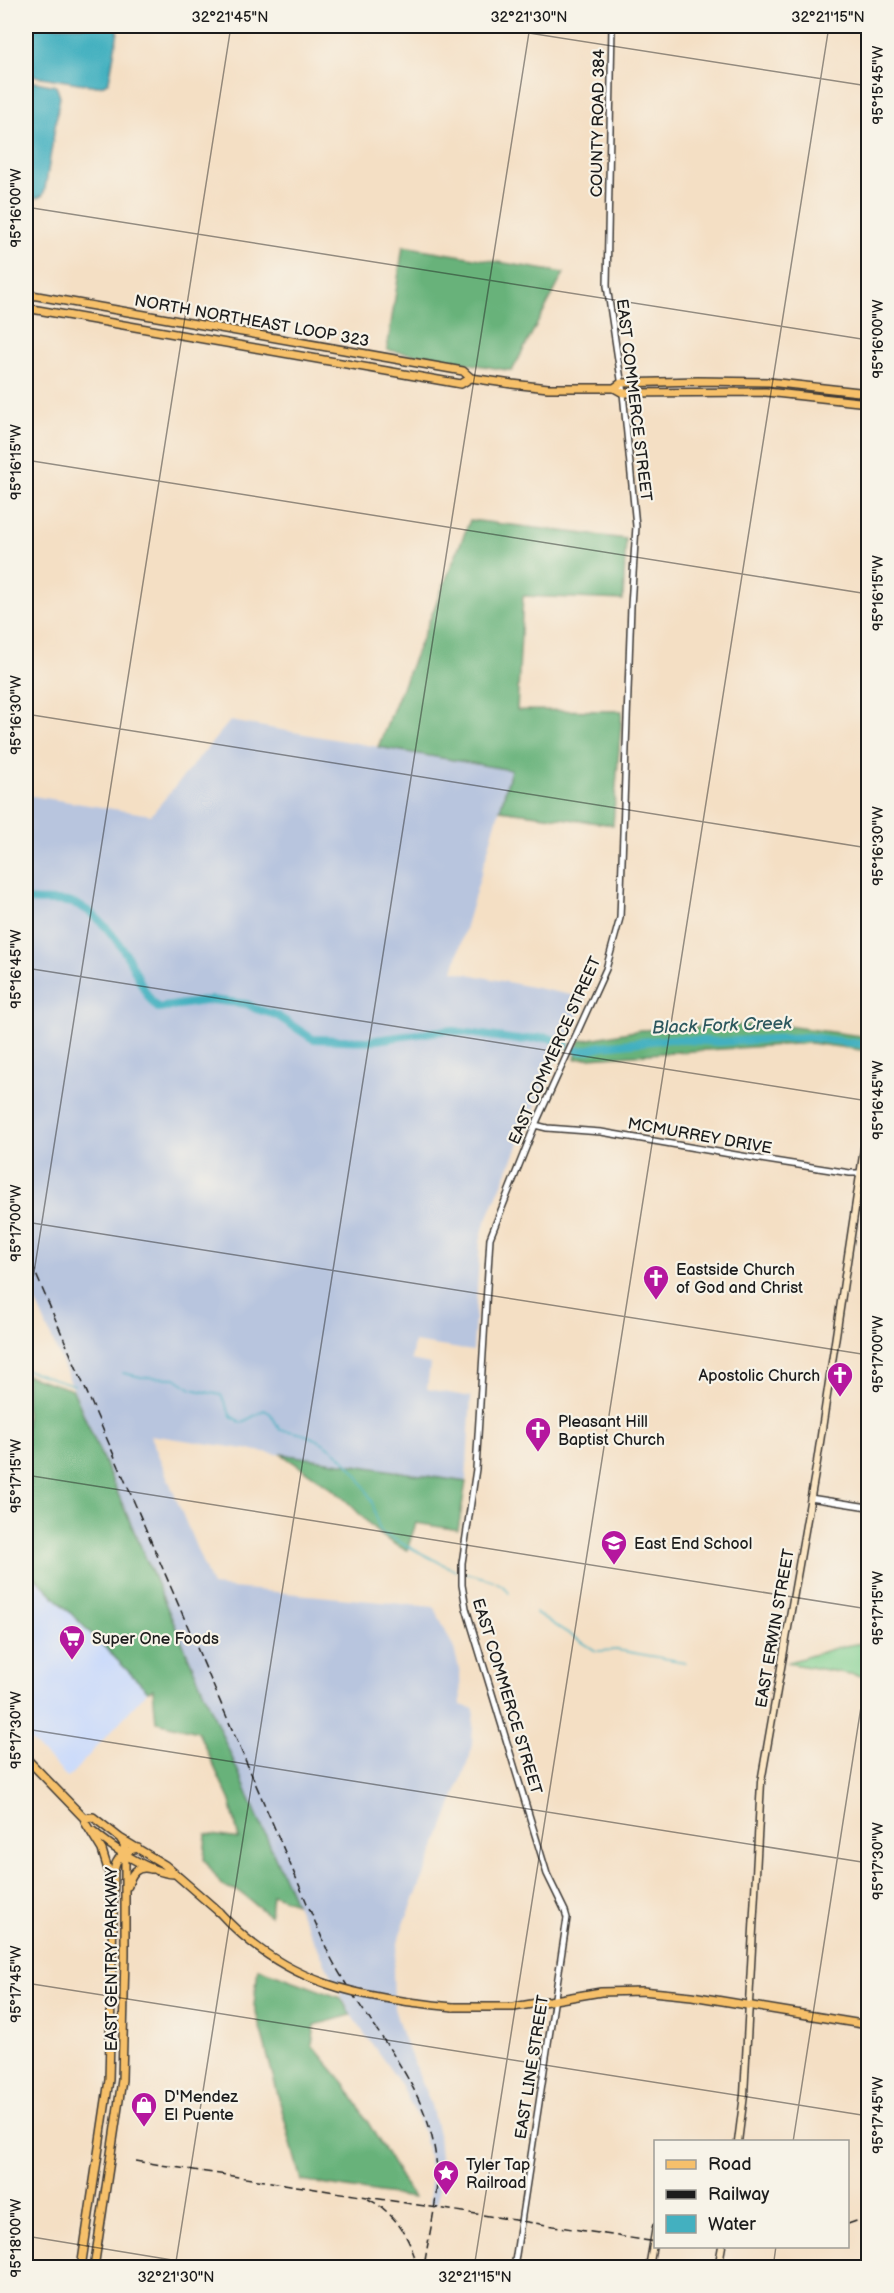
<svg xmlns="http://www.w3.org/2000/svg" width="894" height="2293" viewBox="0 0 894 2293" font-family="'Balsamiq Sans',sans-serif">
<rect width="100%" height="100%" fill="#f7f3e8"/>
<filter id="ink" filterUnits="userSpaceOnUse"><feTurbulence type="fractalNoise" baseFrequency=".0167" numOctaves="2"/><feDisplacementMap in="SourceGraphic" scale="12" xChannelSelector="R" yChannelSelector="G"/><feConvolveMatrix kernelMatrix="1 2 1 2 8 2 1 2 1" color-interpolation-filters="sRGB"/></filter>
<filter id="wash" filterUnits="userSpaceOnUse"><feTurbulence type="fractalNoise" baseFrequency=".008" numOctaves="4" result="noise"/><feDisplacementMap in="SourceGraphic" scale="24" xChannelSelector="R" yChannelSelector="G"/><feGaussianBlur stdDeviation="1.35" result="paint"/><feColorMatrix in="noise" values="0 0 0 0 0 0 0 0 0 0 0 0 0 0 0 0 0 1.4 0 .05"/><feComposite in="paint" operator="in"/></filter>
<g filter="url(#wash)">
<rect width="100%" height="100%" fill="#f4dfc4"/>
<path fill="#ccdbfa" d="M 35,1577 L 148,1691 L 68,1778 L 26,1736 L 26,1602 Z"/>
<path fill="#b8c5de" d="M 230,721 L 511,770 L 453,971 L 586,998 L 547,1079 L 484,1226 L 480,1241 L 473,1351 L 414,1342 L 411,1360 L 430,1364 L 427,1389 L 471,1397 L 466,1482 L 150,1435 L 212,1586 L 434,1607 L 454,1649 L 460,1672 L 461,1705 L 474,1709 L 472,1743 L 470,1756 L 434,1851 L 400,1934 L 393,1968 L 394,2008 L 402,2034 L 431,2105 L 438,2134 L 441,2167 L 437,2204 L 429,2203 L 431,2182 L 429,2158 L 423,2132 L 415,2113 L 400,2083 L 351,2015 L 295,1903 L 26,1279 L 26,795 L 151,815 Z"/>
<path fill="#7fcf8f" stroke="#4e7656" stroke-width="1.5" d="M 868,1642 L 868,1677 L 786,1663 L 839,1647 Z"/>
<path fill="#67b27a" stroke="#42674b" stroke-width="1.5" d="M 403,246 L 564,273 L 512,371 L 387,350 Z
M 470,520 L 626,539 L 623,600 L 523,596 L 517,710 L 622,711 L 613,825 L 500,810 L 511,770 L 378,747 Z
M 771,1024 L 868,1037 L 868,1051 L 810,1043 L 575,1059 L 579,1041 L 640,1030 Z
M 26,1375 L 73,1390 L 295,1903 L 272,1894 L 270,1916 L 238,1891 L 222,1886 L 204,1859 L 206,1834 L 239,1839 L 230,1801 L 198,1732 L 156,1722 L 153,1689 L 148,1691 L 35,1577 L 26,1602 L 26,1577 L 32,1562 L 26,1507 Z
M 281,1454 L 466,1482 L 458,1530 L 416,1523 L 407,1550 C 379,1540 364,1516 342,1497 C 324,1481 301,1468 281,1454 Z
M 258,1968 L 341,1998 L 351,2015 L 315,2025 L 312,2045 L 345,2084 L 413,2198 L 301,2181 L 254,2005 Z"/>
<path fill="#43b0c0" stroke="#30666e" stroke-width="1.5" d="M 37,26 L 119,26 L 109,81 L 104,85 L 97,86 L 35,76 L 29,73 C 23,59 28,37 37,26 Z
M 26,80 L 56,86 L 60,96 L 45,189 L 43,195 L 38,198 L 26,199 Z"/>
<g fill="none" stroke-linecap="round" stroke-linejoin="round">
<path stroke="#43b0c0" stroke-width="1.5" d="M 26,1370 L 74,1385
M 123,1373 L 141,1377 L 175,1378 L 191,1389 L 221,1395 L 231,1416 L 242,1423 L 264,1410 L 270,1413 L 280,1430 C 324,1433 355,1462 372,1502 C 376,1512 375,1524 382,1533 L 456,1571
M 26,1527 L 28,1550 L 26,1563
M 466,1573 C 482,1578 500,1579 509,1593
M 536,1613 L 596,1651 L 617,1650 L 685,1662"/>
<path stroke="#43b0c0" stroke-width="8" d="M 26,900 C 41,902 57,899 72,903 C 97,910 123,946 134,969 C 141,983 147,998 158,1008 L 211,1000 L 247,1004 L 256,1009 L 276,1015 L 313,1039 L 369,1041 L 447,1030 L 518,1040 L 547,1037 L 566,1045
M 576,1050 L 582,1051 L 602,1046 L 671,1039 L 719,1042 L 808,1037 L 868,1045"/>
</g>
</g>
<g filter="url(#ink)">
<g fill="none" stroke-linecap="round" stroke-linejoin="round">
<g stroke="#3c3935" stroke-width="8">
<path id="tertiary" d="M 535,1125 L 547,1128 L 601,1132 L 748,1157 L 850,1173 L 868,1173
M 810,1498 L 868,1507
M 514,2268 L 567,1918 L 565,1911 L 547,1874 L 466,1608 L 462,1585 L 462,1563 L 476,1469 L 490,1238 L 535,1125 L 606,969 L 620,918 L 631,606 L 636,526 L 623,393 L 607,286 L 612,26"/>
</g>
<g stroke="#3c3935" stroke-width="9">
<path id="secondary" d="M 738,2142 L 744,2095 L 761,1782 L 817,1462 L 868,1122
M 649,2268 L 656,2227
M 718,2268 L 722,2246"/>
</g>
<g stroke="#3c3935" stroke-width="10">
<path id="primary" d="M 26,1758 L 84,1818 L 86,1824 L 102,1850 L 110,1876
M 84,1818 L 93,1817 L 120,1838 L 165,1865 L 219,1912
M 93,1831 C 111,1847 150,1873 174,1874
M 128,1886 C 131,1874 136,1865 151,1869
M 453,2007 L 514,2007 L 601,1992 L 642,1991 L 692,1996 L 868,2025
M 81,2268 L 109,2080 L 114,1871 C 116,1858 125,1850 138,1848
M 94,2268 L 122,2080 L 125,1956 L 125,1853 L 124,1844 L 120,1838"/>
</g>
<g stroke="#3c3935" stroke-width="10">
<path id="trunk" d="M 26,294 L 463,371 L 471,378 L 512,384 L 548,388 L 614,388 L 623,393 L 766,392 L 868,403
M 26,308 L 461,384 L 471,378
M 614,388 L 621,383 L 698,381 L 769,382 L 868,393"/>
</g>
<use href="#tertiary" stroke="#fff" stroke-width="5"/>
<use href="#secondary" stroke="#fbe6c4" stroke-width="6"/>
<use href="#primary" stroke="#f6c06b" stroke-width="7"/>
<use href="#trunk" stroke="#f6c06b" stroke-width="7"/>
<path stroke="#1c1c1c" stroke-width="1.5" stroke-dasharray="9 4.5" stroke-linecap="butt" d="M 26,1251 L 328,1952 C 365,2027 436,2087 437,2176 C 437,2207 428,2237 424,2268
M 136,2161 L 656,2242
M 368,2199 C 396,2213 410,2238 418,2268
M 848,2224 L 868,2217"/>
<g stroke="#3c3935" stroke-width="10" stroke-linecap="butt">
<path id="primary-bridge" d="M 219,1912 C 286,1986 359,1997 453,2007"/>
</g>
<use href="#primary-bridge" stroke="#f6c06b" stroke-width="7"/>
</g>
</g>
<path fill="none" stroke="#1c1c1c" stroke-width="1.5" stroke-opacity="0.45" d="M 484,26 L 868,86M 26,207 L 868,340M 26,460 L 868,594M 26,714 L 868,848M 26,968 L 868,1101M 26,1222 L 868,1355M 26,1323 L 231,26M 26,1475 L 868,1609M 26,1729 L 868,1863M 26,1983 L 868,2116M 793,2142 L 868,1662M 26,2236 L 221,2268M 175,2268 L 530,26M 474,2268 L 829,26M 773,2268 L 776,2246"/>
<defs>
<g id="church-pin" transform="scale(1.35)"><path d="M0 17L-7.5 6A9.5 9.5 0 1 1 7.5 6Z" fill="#b5179e" stroke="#f7f3e8"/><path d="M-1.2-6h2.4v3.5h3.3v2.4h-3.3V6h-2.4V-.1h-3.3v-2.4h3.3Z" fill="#fff"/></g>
<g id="school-pin" transform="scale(1.35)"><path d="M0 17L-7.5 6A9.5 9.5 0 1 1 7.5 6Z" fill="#b5179e" stroke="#f7f3e8"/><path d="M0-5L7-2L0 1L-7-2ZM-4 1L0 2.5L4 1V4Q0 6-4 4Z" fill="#fff"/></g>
<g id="supermarket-pin" transform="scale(1.35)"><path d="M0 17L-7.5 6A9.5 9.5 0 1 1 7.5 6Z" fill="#b5179e" stroke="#f7f3e8"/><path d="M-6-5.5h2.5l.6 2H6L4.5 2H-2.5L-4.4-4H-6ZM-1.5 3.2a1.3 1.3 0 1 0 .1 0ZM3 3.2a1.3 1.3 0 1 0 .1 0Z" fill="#fff"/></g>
<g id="shop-pin" transform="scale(1.35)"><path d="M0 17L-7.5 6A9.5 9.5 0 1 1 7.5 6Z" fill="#b5179e" stroke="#f7f3e8"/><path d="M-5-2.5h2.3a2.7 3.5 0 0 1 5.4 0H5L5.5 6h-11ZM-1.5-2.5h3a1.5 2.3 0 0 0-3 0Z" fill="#fff"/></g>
<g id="sight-pin" transform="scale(1.35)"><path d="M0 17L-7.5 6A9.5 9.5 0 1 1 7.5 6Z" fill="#b5179e" stroke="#f7f3e8"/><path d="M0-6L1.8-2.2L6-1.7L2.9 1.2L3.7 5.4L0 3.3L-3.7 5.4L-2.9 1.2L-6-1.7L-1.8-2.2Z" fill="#fff"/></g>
</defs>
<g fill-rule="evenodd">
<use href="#church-pin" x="656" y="1278"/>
<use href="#church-pin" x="840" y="1375"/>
<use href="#church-pin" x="538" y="1430"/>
<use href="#school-pin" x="614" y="1543"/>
<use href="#supermarket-pin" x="72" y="1638"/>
<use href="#shop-pin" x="144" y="2105"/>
<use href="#sight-pin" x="446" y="2173"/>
</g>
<g text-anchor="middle" stroke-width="4.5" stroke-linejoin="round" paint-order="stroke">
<g font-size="16" fill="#1c1c1c" stroke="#f7f3e8">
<text transform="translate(597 123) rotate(-89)" y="6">COUNTY ROAD 384</text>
<text transform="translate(252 320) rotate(10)" y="6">NORTH NORTHEAST LOOP 323</text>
<text transform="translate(635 400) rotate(83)" y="6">EAST COMMERCE STREET</text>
<text transform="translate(554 1050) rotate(-66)" y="6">EAST COMMERCE STREET</text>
<text transform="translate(700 1135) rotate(10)" y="6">MCMURREY DRIVE</text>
<text transform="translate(774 1628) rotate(-80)" y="6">EAST ERWIN STREET</text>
<text transform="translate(508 1696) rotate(73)" y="6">EAST COMMERCE STREET</text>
<text transform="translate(111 1959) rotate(-90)" y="6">EAST GENTRY PARKWAY</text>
<text transform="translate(531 2067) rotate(-81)" y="6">EAST LINE STREET</text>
</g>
<g font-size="16" fill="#1c1c1c" stroke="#f7f3e8" text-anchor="start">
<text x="676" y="1275">Eastside Church<tspan x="676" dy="18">of God and Christ</tspan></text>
<text x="820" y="1381" text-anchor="end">Apostolic Church</text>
<text x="558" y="1427">Pleasant Hill<tspan x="558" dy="18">Baptist Church</tspan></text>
<text x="634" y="1549">East End School</text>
<text x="92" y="1644">Super One Foods</text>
<text x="164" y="2102">D'Mendez<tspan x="164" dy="18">El Puente</tspan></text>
<text x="466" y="2170">Tyler Tap<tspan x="466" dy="18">Railroad</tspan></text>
</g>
<g font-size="18" font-style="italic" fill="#2c575e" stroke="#f7f3e8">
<text transform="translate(722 1025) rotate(-2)" y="6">Black Fork Creek</text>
</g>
</g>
<rect width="894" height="2293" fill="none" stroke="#f7f3e8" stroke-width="66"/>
<rect x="654" y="2140" width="195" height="108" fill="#f7f3e8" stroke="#9f9d96" stroke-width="1.5"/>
<rect x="666" y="2160" width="30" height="9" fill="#f6c06b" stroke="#9f9d96" stroke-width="1.5"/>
<text x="708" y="2170" font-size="18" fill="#1c1c1c">Road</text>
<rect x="666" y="2190" width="30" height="9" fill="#1c1c1c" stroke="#9f9d96" stroke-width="1.5"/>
<text x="708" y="2200" font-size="18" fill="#1c1c1c">Railway</text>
<rect x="666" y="2215" width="30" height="18" fill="#43b0c0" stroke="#9f9d96" stroke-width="1.5"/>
<text x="708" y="2230" font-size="18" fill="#1c1c1c">Water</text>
<rect x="33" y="33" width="828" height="2227" fill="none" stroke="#1c1c1c" stroke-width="2"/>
<g font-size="15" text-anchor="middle" fill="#1c1c1c">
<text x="230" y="22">32°21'45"N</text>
<text x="529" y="22">32°21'30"N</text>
<text x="828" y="22">32°21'15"N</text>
<text transform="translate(878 85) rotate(-90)" y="5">95°15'45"W</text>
<text transform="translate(16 208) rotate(-90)" y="5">95°16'00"W</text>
<text transform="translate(878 339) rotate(-90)" y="5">95°16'00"W</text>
<text transform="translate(16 462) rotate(-90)" y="5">95°16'15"W</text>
<text transform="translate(878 593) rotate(-90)" y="5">95°16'15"W</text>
<text transform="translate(16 715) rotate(-90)" y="5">95°16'30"W</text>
<text transform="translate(878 846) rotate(-90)" y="5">95°16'30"W</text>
<text transform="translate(16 969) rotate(-90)" y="5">95°16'45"W</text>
<text transform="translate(878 1100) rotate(-90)" y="5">95°16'45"W</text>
<text transform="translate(16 1223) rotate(-90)" y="5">95°17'00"W</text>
<text transform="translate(878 1354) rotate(-90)" y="5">95°17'00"W</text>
<text transform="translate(16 1476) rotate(-90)" y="5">95°17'15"W</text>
<text transform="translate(878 1608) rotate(-90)" y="5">95°17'15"W</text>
<text transform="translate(16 1730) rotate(-90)" y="5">95°17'30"W</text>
<text transform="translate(878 1861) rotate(-90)" y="5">95°17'30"W</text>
<text transform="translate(16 1984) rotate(-90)" y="5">95°17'45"W</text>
<text transform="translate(878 2115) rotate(-90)" y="5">95°17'45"W</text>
<text transform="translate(16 2238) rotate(-90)" y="5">95°18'00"W</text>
<text x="176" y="2282">32°21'30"N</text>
<text x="475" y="2282">32°21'15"N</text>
</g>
</svg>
